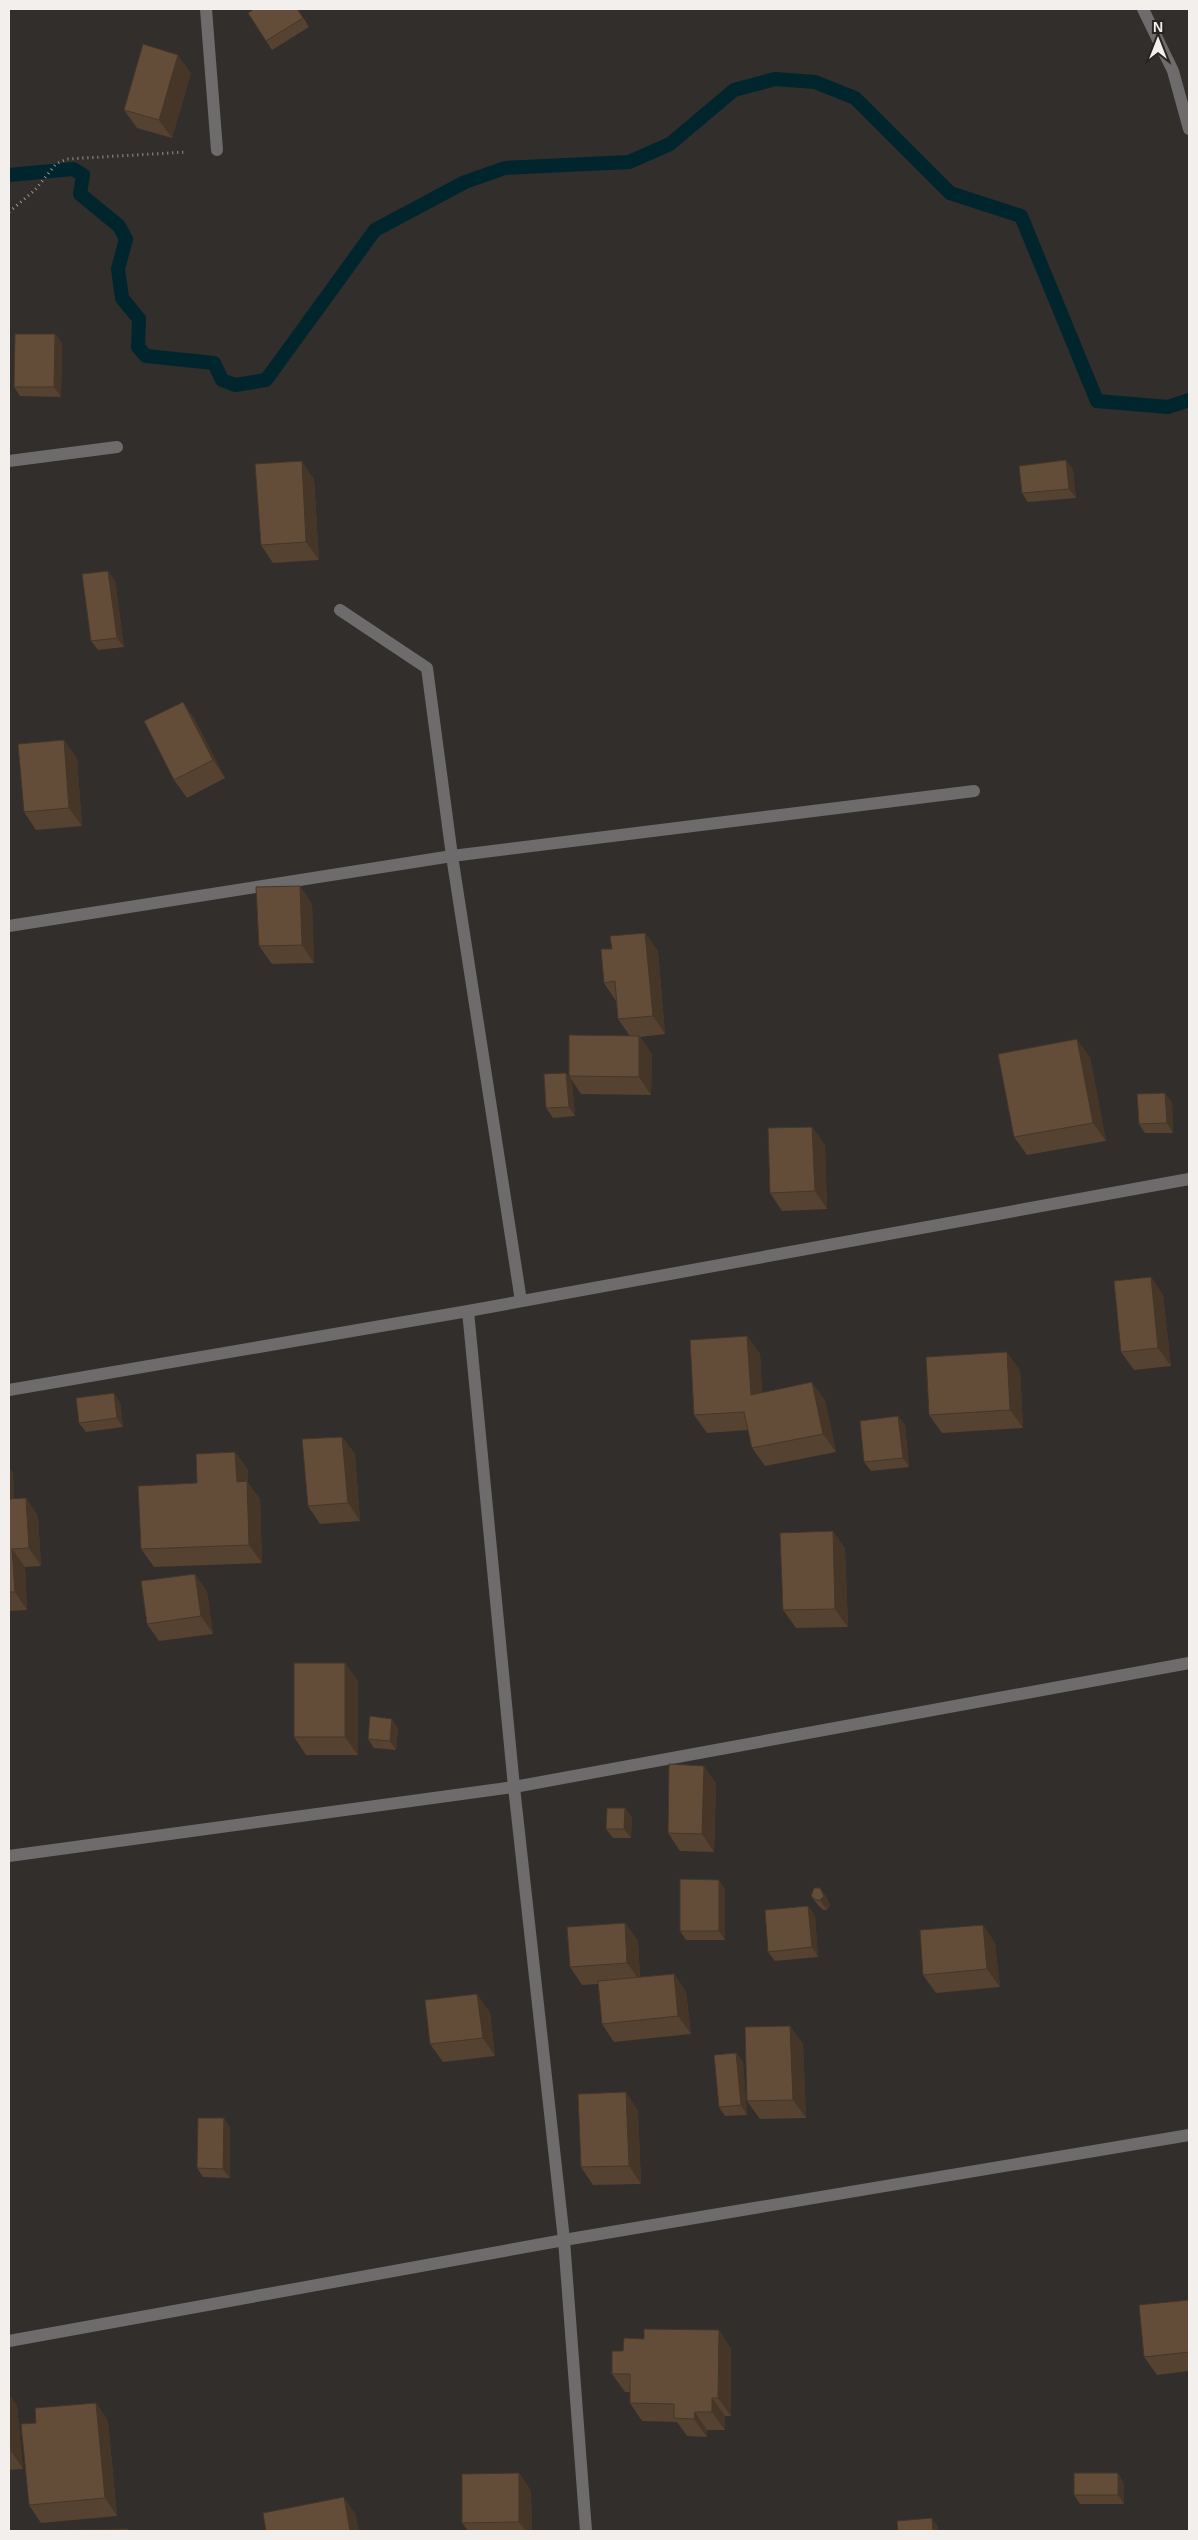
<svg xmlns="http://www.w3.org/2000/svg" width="1198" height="2540" viewBox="0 0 1198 2540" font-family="Arial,sans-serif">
<rect width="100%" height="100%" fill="#322e2b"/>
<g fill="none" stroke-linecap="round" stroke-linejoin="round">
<path stroke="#00252c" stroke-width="14" d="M 9,175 L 73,169 L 83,175 L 80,194 L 119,226 L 126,239 L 118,269 L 122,298 L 139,319 L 138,347 L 146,356 L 214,363 L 222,380 L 235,385 L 266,380 L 375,230 L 465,182 L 505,168 L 629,162 L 670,144 L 734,90 L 775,79 L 815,82 L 855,98 L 950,193 L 1021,216 L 1097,401 L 1168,407 L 1189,400"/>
<path stroke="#979492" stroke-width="3" stroke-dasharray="1 4" stroke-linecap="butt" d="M 9,212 L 35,190 L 56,164 L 67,159 L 187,152"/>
<path stroke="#6e6b6c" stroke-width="12" d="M 340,610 L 427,668 L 452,856"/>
<path stroke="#6e6b6c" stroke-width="12" d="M 206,9 L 217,150
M 1143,9 L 1173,71 L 1189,129
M 9,461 L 117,447
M 452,856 L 521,1301
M 9,926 L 452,856 L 974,791
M 468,1311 L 514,1787 L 564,2240 L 586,2531
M 9,1390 L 468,1311 L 1189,1179
M 9,1856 L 514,1787 L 1189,1663
M 9,2341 L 564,2240 L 1189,2135"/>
</g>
<path fill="#554231" d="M 254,9 L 298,9 L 309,27 L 272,50 L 266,41 Z
M 191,73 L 172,138 L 137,128 L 124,110 Z
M 55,334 L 62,343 L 61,397 L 20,396 L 14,387 Z
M 1066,460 L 1073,470 L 1076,498 L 1028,502 L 1022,493 Z
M 314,479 L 319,560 L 273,563 L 261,545 Z
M 115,580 L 124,647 L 98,650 L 91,641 Z
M 183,702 L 195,720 L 225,778 L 187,798 L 174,780 Z
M 77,758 L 82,826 L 36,830 L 24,812 Z
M 300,886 L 312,904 L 314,963 L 272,964 L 259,946 Z
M 645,933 L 658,951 L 665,1034 L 640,1037 L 652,1054 L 651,1095 L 581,1094 L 569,1076 L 630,1036 L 618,1019 L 616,1001 L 604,983 L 612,949 Z
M 1090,1057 L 1106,1141 L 1027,1155 L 1014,1137 Z
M 566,1073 L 572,1082 L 575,1116 L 553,1118 L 546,1108 Z
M 1172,1102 L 1173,1133 L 1145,1133 L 1139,1124 Z
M 812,1127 L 825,1145 L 827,1209 L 782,1211 L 770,1193 Z
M 1151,1277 L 1163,1295 L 1171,1366 L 1134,1370 L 1121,1352 Z
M 747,1336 L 760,1354 L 762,1393 L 825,1400 L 836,1452 L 765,1466 L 752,1448 L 748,1430 L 707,1433 L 694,1415 Z
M 1020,1370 L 1023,1428 L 942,1433 L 929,1415 Z
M 120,1402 L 123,1427 L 86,1432 L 79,1423 Z
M 898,1416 L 905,1425 L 909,1467 L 871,1471 L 864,1462 Z
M 342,1437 L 355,1454 L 360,1521 L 320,1524 L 308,1506 Z
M 235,1452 L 248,1470 L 248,1483 L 260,1499 L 262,1563 L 154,1567 L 141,1549 Z
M 9,1467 L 13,1473 L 14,1498 L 26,1498 L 38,1516 L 41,1566 L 25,1567 L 27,1610 L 9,1611 Z
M 833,1531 L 845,1549 L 848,1627 L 796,1628 L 783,1610 Z
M 195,1574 L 207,1592 L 213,1634 L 159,1641 L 147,1624 Z
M 345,1663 L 358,1681 L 358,1755 L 306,1755 L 294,1737 Z
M 398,1728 L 396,1750 L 374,1748 L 368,1739 Z
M 704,1766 L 716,1784 L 714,1852 L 680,1851 L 668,1833 Z
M 625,1808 L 632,1817 L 631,1838 L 613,1838 L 606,1829 Z
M 820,1888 L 827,1898 L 830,1905 L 827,1910 L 823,1910 L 818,1905 L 811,1896 Z
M 725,1889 L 725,1940 L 686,1940 L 680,1931 Z
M 808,1906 L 815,1916 L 818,1957 L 775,1961 L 768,1952 Z
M 625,1923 L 638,1941 L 640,1977 L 674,1974 L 686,1992 L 691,2034 L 614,2042 L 602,2024 L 598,1984 L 582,1985 L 570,1967 Z
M 983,1925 L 995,1943 L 1000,1987 L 936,1993 L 923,1975 Z
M 490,2012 L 495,2056 L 443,2062 L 430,2044 Z
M 790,2026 L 803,2044 L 806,2118 L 760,2119 L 747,2101 Z
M 736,2053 L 743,2062 L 747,2115 L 725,2116 L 719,2107 Z
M 638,2110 L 641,2184 L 593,2185 L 581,2167 Z
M 230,2127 L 230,2178 L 203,2177 L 197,2168 Z
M 1189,2300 L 1189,2371 L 1157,2375 L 1144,2357 Z
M 731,2348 L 731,2416 L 725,2416 L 725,2430 L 707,2430 L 707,2437 L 687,2436 L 677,2422 L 642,2421 L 630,2403 L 630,2392 L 625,2392 L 612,2374 Z
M 9,2394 L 17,2406 L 23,2469 L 9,2470 Z
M 96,2403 L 108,2421 L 117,2516 L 41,2523 L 29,2505 L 36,2423 Z
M 519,2473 L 531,2491 L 532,2531 L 468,2531 L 462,2523 Z
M 1124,2483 L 1124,2504 L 1080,2504 L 1074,2495 Z"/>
<path fill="#453628" d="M 178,55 L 191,73 L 172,138 L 159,120 Z
M 55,334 L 62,343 L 61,397 L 54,387 Z
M 1066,460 L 1073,470 L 1076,498 L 1069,489 Z
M 302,461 L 314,479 L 319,560 L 306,542 Z
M 108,571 L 115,580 L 124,647 L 117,638 Z
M 183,702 L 195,720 L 225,778 L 213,760 Z
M 64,740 L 77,758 L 82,826 L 69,808 Z
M 300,886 L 312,904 L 314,963 L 302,945 Z
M 645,933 L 658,951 L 665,1034 L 653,1016 Z
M 639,1036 L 652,1054 L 651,1095 L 639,1077 Z
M 1077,1039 L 1090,1057 L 1106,1141 L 1093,1123 Z
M 566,1073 L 572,1082 L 575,1116 L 569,1107 Z
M 1165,1093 L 1172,1102 L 1173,1133 L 1167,1123 Z
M 812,1127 L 825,1145 L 827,1209 L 815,1191 Z
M 1151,1277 L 1163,1295 L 1171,1366 L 1158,1348 Z
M 747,1336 L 760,1354 L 763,1413 L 751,1395 Z
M 1007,1352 L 1020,1370 L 1023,1428 L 1010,1410 Z
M 812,1382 L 825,1400 L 836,1452 L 823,1434 Z
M 114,1393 L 120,1402 L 123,1427 L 117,1418 Z
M 898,1416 L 905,1425 L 909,1467 L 903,1458 Z
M 342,1437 L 355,1454 L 360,1521 L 348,1503 Z
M 235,1452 L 248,1470 L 248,1483 L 260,1499 L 262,1563 L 249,1545 L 237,1482 Z
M 9,1467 L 13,1473 L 15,1517 L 9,1508 Z
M 26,1498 L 38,1516 L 41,1566 L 29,1548 Z
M 833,1531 L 845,1549 L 848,1627 L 835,1609 Z
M 12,1549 L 25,1567 L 27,1610 L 15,1592 Z
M 195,1574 L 207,1592 L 213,1634 L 201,1616 Z
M 345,1663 L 358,1681 L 358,1755 L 345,1737 Z
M 392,1719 L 398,1728 L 396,1750 L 390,1741 Z
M 704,1766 L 716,1784 L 714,1852 L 702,1834 Z
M 625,1808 L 632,1817 L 631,1838 L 624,1829 Z
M 719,1880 L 725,1889 L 725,1940 L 719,1931 Z
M 820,1888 L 827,1898 L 830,1905 L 827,1910 L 820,1900 Z
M 808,1906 L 815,1916 L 818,1957 L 812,1947 Z
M 625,1923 L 638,1941 L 640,1981 L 627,1963 Z
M 983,1925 L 995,1943 L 1000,1987 L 987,1969 Z
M 674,1974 L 686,1992 L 691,2034 L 678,2016 Z
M 477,1994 L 490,2012 L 495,2056 L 483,2038 Z
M 790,2026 L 803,2044 L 806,2118 L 793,2100 Z
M 736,2053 L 743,2062 L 747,2115 L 741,2105 Z
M 626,2092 L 638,2110 L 641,2184 L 629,2166 Z
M 224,2118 L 230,2127 L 230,2178 L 223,2169 Z
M 719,2330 L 731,2348 L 731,2416 L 718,2398 Z
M 9,2394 L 17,2406 L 23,2469 L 11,2451 L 9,2430 Z
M 712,2398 L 725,2416 L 725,2430 L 712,2412 Z
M 96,2403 L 108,2421 L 117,2516 L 105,2498 Z
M 695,2412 L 707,2430 L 707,2437 L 694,2419 Z
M 519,2473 L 531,2491 L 532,2531 L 526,2531 L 519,2522 Z
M 1118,2473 L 1124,2483 L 1124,2504 L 1118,2495 Z
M 344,2497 L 356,2515 L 359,2531 L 350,2531 Z
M 932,2518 L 938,2527 L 939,2531 L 933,2531 Z"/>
<path fill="#634d39" stroke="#453628" d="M 254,9 L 297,9 L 303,18 L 266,41 L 248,13 Z
M 143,44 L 178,55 L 159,120 L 124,110 Z
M 15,334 L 55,334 L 54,387 L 14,387 Z
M 1066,460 L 1069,489 L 1022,493 L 1019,466 Z
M 302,461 L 306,542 L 261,545 L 255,464 Z
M 108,571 L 117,638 L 91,641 L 82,574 Z
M 183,702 L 213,760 L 174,780 L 144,721 Z
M 64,740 L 69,808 L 24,812 L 18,744 Z
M 300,886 L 302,945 L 259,946 L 256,887 Z
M 645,933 L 653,1016 L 618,1019 L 615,981 L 604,983 L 601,949 L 612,949 L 610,936 Z
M 569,1035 L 639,1036 L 639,1077 L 569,1076 Z
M 1077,1039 L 1093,1123 L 1014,1137 L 998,1054 Z
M 566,1073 L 569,1107 L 546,1108 L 544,1074 Z
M 1165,1093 L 1167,1123 L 1139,1124 L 1137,1094 Z
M 812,1127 L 815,1191 L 770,1193 L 768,1128 Z
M 1151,1277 L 1158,1348 L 1121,1352 L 1114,1281 Z
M 747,1336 L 751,1395 L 812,1382 L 823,1434 L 752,1448 L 744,1412 L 694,1415 L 690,1340 Z
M 1007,1352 L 1010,1410 L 929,1415 L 926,1357 Z
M 114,1393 L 117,1418 L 79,1423 L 76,1398 Z
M 898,1416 L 903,1458 L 864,1462 L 860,1421 Z
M 342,1437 L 348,1503 L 308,1506 L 302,1439 Z
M 235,1452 L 237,1482 L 247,1481 L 249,1545 L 141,1549 L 138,1486 L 197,1483 L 196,1454 Z
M 26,1498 L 29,1548 L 12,1549 L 15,1592 L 9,1592 L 9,1499 Z
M 833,1531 L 835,1609 L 783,1610 L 780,1533 Z
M 195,1574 L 201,1616 L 147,1624 L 141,1581 Z
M 294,1663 L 345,1663 L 345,1737 L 294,1737 Z
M 370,1716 L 392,1719 L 390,1741 L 368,1739 Z
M 669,1764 L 704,1766 L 702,1834 L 668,1833 Z
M 607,1808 L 625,1808 L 624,1829 L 606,1829 Z
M 680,1879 L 719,1880 L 719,1931 L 680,1931 Z
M 814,1888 L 820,1888 L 824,1896 L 820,1900 L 816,1900 L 811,1896 Z
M 808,1906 L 812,1947 L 768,1952 L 765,1910 Z
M 625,1923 L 627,1963 L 570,1967 L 567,1927 Z
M 983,1925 L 987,1969 L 923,1975 L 920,1930 Z
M 674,1974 L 678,2016 L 602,2024 L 598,1981 Z
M 477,1994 L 483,2038 L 430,2044 L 425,2000 Z
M 790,2026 L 793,2100 L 747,2101 L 745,2027 Z
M 736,2053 L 741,2105 L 719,2107 L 714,2055 Z
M 626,2092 L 629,2166 L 581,2167 L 578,2094 Z
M 198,2118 L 224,2118 L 223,2169 L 197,2168 Z
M 1189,2300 L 1189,2352 L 1144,2357 L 1139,2305 Z
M 644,2329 L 719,2330 L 718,2398 L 712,2398 L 712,2412 L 695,2412 L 694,2419 L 674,2418 L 674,2404 L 630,2403 L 630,2374 L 612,2374 L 612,2351 L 623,2351 L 624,2338 L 644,2339 Z
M 96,2403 L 105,2498 L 29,2505 L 21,2424 L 36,2423 L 35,2408 Z
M 9,2430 L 11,2451 L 9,2451 Z
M 519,2473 L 519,2522 L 462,2523 L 462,2474 Z
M 1074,2473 L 1118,2473 L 1118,2495 L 1074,2495 Z
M 344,2497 L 350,2531 L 266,2531 L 263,2513 Z
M 932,2518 L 933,2531 L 898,2531 L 897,2521 Z
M 128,2529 L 128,2531 L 39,2531 Z"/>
<rect width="1198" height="2540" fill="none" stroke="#f2efed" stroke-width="20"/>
<g transform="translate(1158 40)" stroke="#282421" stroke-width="4" paint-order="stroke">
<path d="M0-4L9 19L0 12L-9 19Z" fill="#f2efed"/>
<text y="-8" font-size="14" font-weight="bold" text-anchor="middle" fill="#f2efed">N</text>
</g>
</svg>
